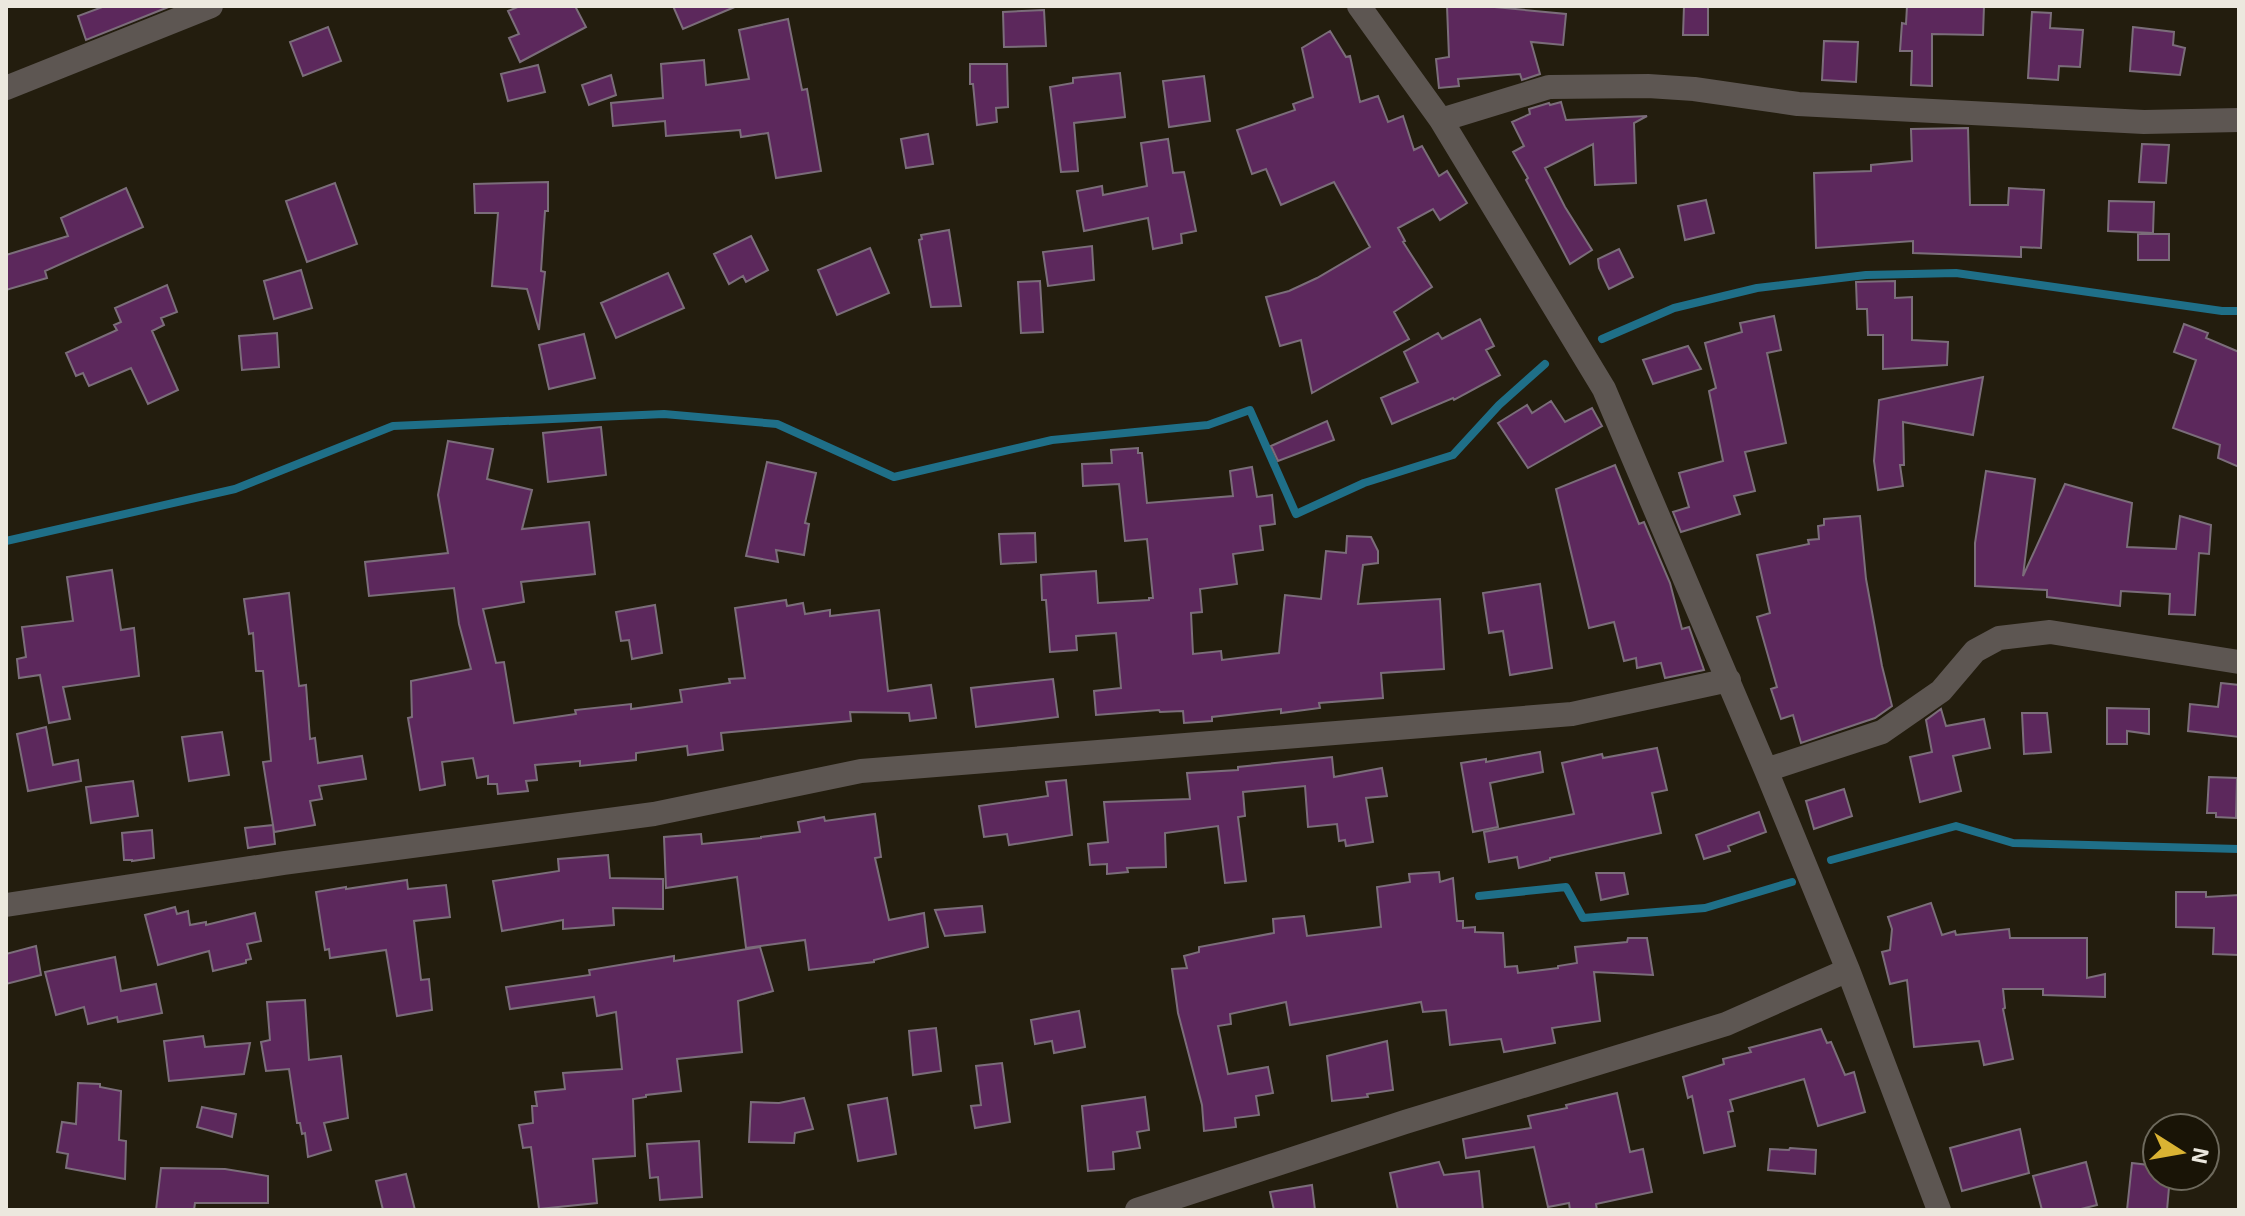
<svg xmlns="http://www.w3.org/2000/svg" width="2245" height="1216" viewBox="0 0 2245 1216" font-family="'Exo 2',sans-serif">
<rect width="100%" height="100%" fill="#231d0e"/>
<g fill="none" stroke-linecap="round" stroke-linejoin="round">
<path stroke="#1f6f88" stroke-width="8" d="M 1602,339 L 1674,308 L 1757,288 L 1866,275 L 1956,273 L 2222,311 L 2239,311
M 6,541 L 235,489 L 393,426 L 664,414 L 777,424 L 894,477 L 1052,440 L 1208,425 L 1250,410 L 1296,514 L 1364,483 L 1453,455 L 1499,405 L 1545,364
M 1831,860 L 1956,826 L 2013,843 L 2239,849
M 1479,896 L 1566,887 L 1583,918 L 1705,908 L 1792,882"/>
</g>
<path fill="#5c285c" stroke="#7b6d7a" stroke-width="2" d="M 105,6 L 171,6 L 86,40 L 78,16 Z
M 520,6 L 575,6 L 586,27 L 520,62 L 509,38 L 519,34 L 508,11 Z
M 673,6 L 737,6 L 683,29 Z
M 1447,6 L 1484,6 L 1566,14 L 1563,45 L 1531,42 L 1540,74 L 1522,80 L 1520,74 L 1458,79 L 1459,86 L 1439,88 L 1436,59 L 1449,57 Z
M 1684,6 L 1708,6 L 1708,35 L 1683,35 Z
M 1907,6 L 1984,6 L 1983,35 L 1932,34 L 1932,86 L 1911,85 L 1912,51 L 1900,51 L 1902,23 L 1906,24 Z
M 1044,10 L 1046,46 L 1004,47 L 1003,12 Z
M 2032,12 L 2051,13 L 2050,28 L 2083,30 L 2080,67 L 2059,66 L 2058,80 L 2028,78 Z
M 788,19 L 802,90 L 807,89 L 821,171 L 776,178 L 768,133 L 741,137 L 740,130 L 666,136 L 665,121 L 613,126 L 611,103 L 663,98 L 661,64 L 704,60 L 706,85 L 749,79 L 739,30 Z
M 328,27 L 341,61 L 303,76 L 290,42 Z
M 2133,27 L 2174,32 L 2173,45 L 2185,48 L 2180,75 L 2130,71 Z
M 1330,31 L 1346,57 L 1350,56 L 1360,102 L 1378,96 L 1388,122 L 1403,116 L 1414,150 L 1422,146 L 1439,176 L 1447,171 L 1467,203 L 1440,220 L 1433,209 L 1398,228 L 1405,241 L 1403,242 L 1432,287 L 1394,312 L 1409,339 L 1312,393 L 1301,340 L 1280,346 L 1266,297 L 1289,291 L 1317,278 L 1370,247 L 1334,182 L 1281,205 L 1266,169 L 1252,174 L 1237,130 L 1295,110 L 1293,104 L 1313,97 L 1302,48 Z
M 1824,41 L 1858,42 L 1856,82 L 1822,80 Z
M 970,64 L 1007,64 L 1008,107 L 996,108 L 997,122 L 977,125 L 973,84 L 970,84 Z
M 538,65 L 545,92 L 508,101 L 501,74 Z
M 1120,73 L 1125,117 L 1074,123 L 1078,171 L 1061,172 L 1050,87 L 1073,83 L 1073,78 Z
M 611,75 L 616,95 L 589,105 L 582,85 Z
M 1204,76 L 1210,121 L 1169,127 L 1163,81 Z
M 1561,102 L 1566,120 L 1647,116 L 1634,123 L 1636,183 L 1595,185 L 1593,144 L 1545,168 L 1565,207 L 1592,250 L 1570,264 L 1526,180 L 1528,178 L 1513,152 L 1524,146 L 1512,122 L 1530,114 L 1529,109 L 1549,103 L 1550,105 Z
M 1968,128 L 1970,205 L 2008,205 L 2009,188 L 2044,190 L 2041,248 L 2021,247 L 2021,257 L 1913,253 L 1913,241 L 1816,248 L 1814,173 L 1871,171 L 1871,165 L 1912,161 L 1911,129 Z
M 928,134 L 933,164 L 906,168 L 901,139 Z
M 1168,139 L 1173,173 L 1184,172 L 1196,231 L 1181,234 L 1182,243 L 1153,249 L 1148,218 L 1084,231 L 1077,191 L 1102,186 L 1103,195 L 1147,186 L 1141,143 Z
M 2142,144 L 2169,145 L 2166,183 L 2139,182 Z
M 548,182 L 548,211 L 545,211 L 541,271 L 545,272 L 539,330 L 527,289 L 492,286 L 498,213 L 475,213 L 474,184 Z
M 335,183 L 357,244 L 307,262 L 286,201 Z
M 126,188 L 143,227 L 45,271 L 47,278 L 6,290 L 6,255 L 68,236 L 61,218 Z
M 1706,200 L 1714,233 L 1685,240 L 1678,206 Z
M 2109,201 L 2154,202 L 2153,233 L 2108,231 Z
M 949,230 L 961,306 L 931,307 L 919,240 L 922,239 L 921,235 Z
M 2138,234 L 2169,234 L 2169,260 L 2138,260 Z
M 751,236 L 768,270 L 746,282 L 743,276 L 729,284 L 714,254 Z
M 1092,246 L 1094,280 L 1048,286 L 1043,252 Z
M 870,248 L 889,293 L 837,315 L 818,270 Z
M 1619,249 L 1633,277 L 1609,289 L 1599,268 L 1598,259 Z
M 301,270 L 312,308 L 274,319 L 264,281 Z
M 668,273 L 684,308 L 616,338 L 601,303 Z
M 1040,281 L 1043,332 L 1021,333 L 1018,282 Z
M 1895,281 L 1895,298 L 1912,297 L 1912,340 L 1948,342 L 1947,365 L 1883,369 L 1883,335 L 1868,335 L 1867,309 L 1857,309 L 1856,282 Z
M 167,285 L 177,312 L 161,318 L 164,325 L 152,331 L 178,390 L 148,404 L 131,368 L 89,386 L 83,373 L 76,376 L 66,353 L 117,330 L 114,325 L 121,322 L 115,308 Z
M 1774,316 L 1781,350 L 1767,353 L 1786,443 L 1745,452 L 1755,491 L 1734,496 L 1740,514 L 1681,532 L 1673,512 L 1689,507 L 1679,473 L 1723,461 L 1709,391 L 1716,388 L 1705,343 L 1742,332 L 1740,323 Z
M 1480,319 L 1494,346 L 1486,350 L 1500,375 L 1454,400 L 1453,398 L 1392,424 L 1381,398 L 1418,382 L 1404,352 L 1438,333 L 1442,339 Z
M 2184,324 L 2208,333 L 2206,338 L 2239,352 L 2239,467 L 2218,458 L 2220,445 L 2173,428 L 2196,360 L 2174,352 Z
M 277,333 L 279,367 L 242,370 L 239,336 Z
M 584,334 L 595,378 L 549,389 L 539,345 Z
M 1688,346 L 1701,369 L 1653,384 L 1643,360 Z
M 1983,377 L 1973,435 L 1903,422 L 1904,465 L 1900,465 L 1903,486 L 1878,490 L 1874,461 L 1879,400 Z
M 1551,401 L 1565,422 L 1592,408 L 1602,426 L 1528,468 L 1498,423 L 1527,405 L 1532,413 Z
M 1327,421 L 1334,440 L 1278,461 L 1271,446 Z
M 601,427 L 606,475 L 548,482 L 543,433 Z
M 448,441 L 493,449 L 487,479 L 532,490 L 522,529 L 589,522 L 595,574 L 521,582 L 524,602 L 483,609 L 496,663 L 504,662 L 514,723 L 576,714 L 575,710 L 631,704 L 631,709 L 682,702 L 680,690 L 730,683 L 729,679 L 745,678 L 735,608 L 786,600 L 787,606 L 803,603 L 805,614 L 830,610 L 830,616 L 879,610 L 888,691 L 931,685 L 936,718 L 910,721 L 909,713 L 850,712 L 851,721 L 721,733 L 723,750 L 688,755 L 687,746 L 636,753 L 636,760 L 580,766 L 580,761 L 535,765 L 537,780 L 526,781 L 528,791 L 498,794 L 497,784 L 488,784 L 488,776 L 477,778 L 473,758 L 442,762 L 445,785 L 420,790 L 408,718 L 412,717 L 411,681 L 471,669 L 459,624 L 454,588 L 369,596 L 365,562 L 448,553 L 438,495 Z
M 1138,448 L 1138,453 L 1142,453 L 1147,503 L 1233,496 L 1230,471 L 1252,467 L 1257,497 L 1272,495 L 1275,524 L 1260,526 L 1263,550 L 1233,554 L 1237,584 L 1200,589 L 1202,612 L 1191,613 L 1193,654 L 1221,651 L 1222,660 L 1279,653 L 1285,595 L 1321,599 L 1326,551 L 1346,553 L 1347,536 L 1371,537 L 1378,551 L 1378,563 L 1363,565 L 1358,604 L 1440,599 L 1444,669 L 1381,673 L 1383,698 L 1319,703 L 1320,708 L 1281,713 L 1281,709 L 1212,717 L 1212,721 L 1184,723 L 1183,711 L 1160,712 L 1159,710 L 1096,715 L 1094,691 L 1121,688 L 1116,633 L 1076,636 L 1077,650 L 1050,652 L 1046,600 L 1042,600 L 1041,575 L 1096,571 L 1098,603 L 1149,600 L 1149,598 L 1153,598 L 1147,539 L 1125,541 L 1119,484 L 1083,486 L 1082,464 L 1112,463 L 1111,450 Z
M 767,462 L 816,473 L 805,523 L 809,524 L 804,555 L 776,550 L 778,562 L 746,556 Z
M 1615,465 L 1639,524 L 1644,522 L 1670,583 L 1682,629 L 1689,627 L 1704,670 L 1665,678 L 1661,663 L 1637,668 L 1636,658 L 1624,661 L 1614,622 L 1589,628 L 1556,489 Z
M 1986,471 L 2035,479 L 2023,576 L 2065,484 L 2132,503 L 2127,547 L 2176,549 L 2180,516 L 2211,525 L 2209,554 L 2199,553 L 2195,615 L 2169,614 L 2170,594 L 2121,591 L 2120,606 L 2047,597 L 2047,590 L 1975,586 L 1975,543 Z
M 1860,516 L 1866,579 L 1882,666 L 1892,706 L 1875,718 L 1801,743 L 1793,715 L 1781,719 L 1771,689 L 1777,687 L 1757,617 L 1770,613 L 1757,555 L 1809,544 L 1808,540 L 1819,539 L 1818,526 L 1824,525 L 1824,519 Z
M 1035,533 L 1036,562 L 1001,564 L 999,534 Z
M 112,570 L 121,630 L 134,628 L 139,676 L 63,687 L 70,719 L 49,723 L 40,675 L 19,678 L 17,659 L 26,657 L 22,627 L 73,621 L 67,577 Z
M 1540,584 L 1552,668 L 1510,675 L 1503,631 L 1489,633 L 1483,593 Z
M 289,593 L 299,686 L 306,685 L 310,739 L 315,738 L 318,763 L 362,756 L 366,779 L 319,786 L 322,799 L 310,801 L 315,825 L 274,832 L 273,825 L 275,844 L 248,848 L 245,828 L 273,825 L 263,762 L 271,761 L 263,671 L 256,671 L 253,633 L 249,634 L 244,599 Z
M 655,605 L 662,653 L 632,659 L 629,640 L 621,641 L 616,612 Z
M 1053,679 L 1058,717 L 976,727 L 971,688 Z
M 2221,683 L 2239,685 L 2239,737 L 2188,731 L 2190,704 L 2218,707 Z
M 2107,708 L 2149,709 L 2149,734 L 2127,731 L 2127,744 L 2107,744 Z
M 1941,709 L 1946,726 L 1984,719 L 1990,748 L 1953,756 L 1961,791 L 1920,802 L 1910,757 L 1932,752 L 1926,720 Z
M 2022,713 L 2047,713 L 2051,752 L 2024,754 Z
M 46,727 L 53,765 L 78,760 L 81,781 L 28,791 L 17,734 Z
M 222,732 L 229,775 L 189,781 L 182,737 Z
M 1657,748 L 1667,790 L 1652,793 L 1661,833 L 1550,858 L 1550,860 L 1519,868 L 1517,857 L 1489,862 L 1484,832 L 1574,814 L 1562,763 L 1602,754 L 1603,758 Z
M 1540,752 L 1543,772 L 1490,783 L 1498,827 L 1473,832 L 1461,763 L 1486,759 L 1486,762 Z
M 1332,757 L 1334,777 L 1382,768 L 1387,796 L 1366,798 L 1373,842 L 1346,846 L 1345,840 L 1339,841 L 1337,824 L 1308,827 L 1305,786 L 1243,792 L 1245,816 L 1238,817 L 1246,881 L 1225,883 L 1218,826 L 1165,833 L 1166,867 L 1127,868 L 1128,872 L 1107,874 L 1107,864 L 1090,865 L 1088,844 L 1108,842 L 1104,802 L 1190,799 L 1187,773 L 1238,770 L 1238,767 Z
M 2209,777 L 2237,778 L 2236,818 L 2216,817 L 2216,813 L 2207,813 Z
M 1066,780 L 1072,835 L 1009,845 L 1007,834 L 984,837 L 979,806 L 1048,796 L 1046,782 Z
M 133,781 L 138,816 L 91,823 L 86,787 Z
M 1844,789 L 1852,816 L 1814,829 L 1806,801 Z
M 1759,812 L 1766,832 L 1728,846 L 1730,851 L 1704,859 L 1696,835 Z
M 875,814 L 881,857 L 875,858 L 889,920 L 924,913 L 928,947 L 874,960 L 874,962 L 809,970 L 805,940 L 746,948 L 737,877 L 666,888 L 664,837 L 701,834 L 702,844 L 761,838 L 761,837 L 800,832 L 798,822 L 824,817 L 825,821 Z
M 152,830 L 154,858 L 132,861 L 132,860 L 124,860 L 122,833 Z
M 608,855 L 610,878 L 663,879 L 663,909 L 613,908 L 614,925 L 563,929 L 563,920 L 502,931 L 493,881 L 559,871 L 558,859 Z
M 1439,872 L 1440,882 L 1453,878 L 1457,921 L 1463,921 L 1463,928 L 1475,927 L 1475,932 L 1503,933 L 1505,967 L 1517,966 L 1518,973 L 1558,968 L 1558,966 L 1577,963 L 1575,947 L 1627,942 L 1628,938 L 1647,938 L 1653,975 L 1594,972 L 1600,1021 L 1552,1028 L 1555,1043 L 1504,1052 L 1501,1039 L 1450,1045 L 1446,1010 L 1423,1012 L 1421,1002 L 1290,1025 L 1286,1002 L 1230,1014 L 1231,1024 L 1218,1026 L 1228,1074 L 1268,1067 L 1273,1093 L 1256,1096 L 1259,1115 L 1235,1118 L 1236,1127 L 1204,1131 L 1202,1105 L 1178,1013 L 1172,969 L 1187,968 L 1184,956 L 1199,952 L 1199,947 L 1274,933 L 1273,919 L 1304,916 L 1307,936 L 1381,927 L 1377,887 L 1410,882 L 1409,874 Z
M 1596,873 L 1624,873 L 1628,894 L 1601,900 Z
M 407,880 L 408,889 L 446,885 L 450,917 L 414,921 L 421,980 L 429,979 L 432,1010 L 397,1016 L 386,950 L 330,958 L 329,949 L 325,950 L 316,892 L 346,887 L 346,889 Z
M 2176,892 L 2206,892 L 2206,897 L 2239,895 L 2239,955 L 2213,954 L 2214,928 L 2176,927 Z
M 1931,903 L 1942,935 L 1955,931 L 1956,935 L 2009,929 L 2010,938 L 2087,938 L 2087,978 L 2105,974 L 2105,997 L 2043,995 L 2043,989 L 2003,989 L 2005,1008 L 2003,1009 L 2013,1059 L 1984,1065 L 1979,1041 L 1914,1047 L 1907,980 L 1890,984 L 1882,952 L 1890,950 L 1892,929 L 1888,917 Z
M 982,906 L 985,932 L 945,936 L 935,910 Z
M 175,907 L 177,914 L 188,911 L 190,925 L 206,922 L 206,925 L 255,913 L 261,941 L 247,944 L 251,959 L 246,960 L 246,963 L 213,971 L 209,951 L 158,965 L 145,915 Z
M 36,946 L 41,975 L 6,984 L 6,954 Z
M 760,947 L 773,991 L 738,1001 L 742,1052 L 677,1059 L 681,1091 L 646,1095 L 646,1097 L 633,1099 L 635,1156 L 593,1159 L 597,1203 L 539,1209 L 531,1147 L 523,1148 L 519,1125 L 533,1123 L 532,1106 L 537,1106 L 535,1092 L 565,1089 L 563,1073 L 622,1069 L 616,1012 L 597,1016 L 594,997 L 510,1009 L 506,987 L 590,975 L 589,970 L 674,956 L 674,961 Z
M 115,957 L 121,991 L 156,984 L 162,1013 L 118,1022 L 117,1017 L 88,1024 L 84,1007 L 56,1015 L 45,972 Z
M 305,1000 L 309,1060 L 341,1056 L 348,1118 L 324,1123 L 331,1150 L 308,1157 L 305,1133 L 302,1134 L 300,1123 L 297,1123 L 289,1069 L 266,1071 L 261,1042 L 270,1040 L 267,1002 Z
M 1079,1011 L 1085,1047 L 1054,1053 L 1052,1041 L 1035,1044 L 1031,1020 Z
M 936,1028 L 941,1071 L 913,1075 L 909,1031 Z
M 1821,1029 L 1827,1043 L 1831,1042 L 1845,1075 L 1854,1072 L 1865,1112 L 1818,1126 L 1804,1079 L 1730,1100 L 1733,1111 L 1728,1112 L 1735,1146 L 1704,1153 L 1692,1096 L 1688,1098 L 1683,1077 L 1724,1064 L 1723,1059 L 1751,1052 L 1749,1048 Z
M 203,1036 L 205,1047 L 250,1043 L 244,1074 L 169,1081 L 164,1041 Z
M 1387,1041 L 1393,1090 L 1367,1094 L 1368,1097 L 1332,1101 L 1327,1056 Z
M 1002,1063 L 1010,1122 L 975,1128 L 971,1106 L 981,1105 L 976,1066 Z
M 78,1083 L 100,1084 L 100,1087 L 121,1091 L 119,1140 L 126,1141 L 125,1179 L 66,1168 L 68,1154 L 57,1152 L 62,1122 L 76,1124 Z
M 1617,1093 L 1630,1152 L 1643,1149 L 1652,1192 L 1596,1204 L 1597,1210 L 1570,1210 L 1569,1203 L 1548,1207 L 1534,1147 L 1466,1158 L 1463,1139 L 1531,1128 L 1528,1116 L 1567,1108 L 1566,1105 Z
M 1145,1097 L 1149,1130 L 1137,1132 L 1140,1148 L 1113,1152 L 1114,1169 L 1088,1171 L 1082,1106 Z
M 804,1098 L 813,1129 L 795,1133 L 794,1143 L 749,1142 L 751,1102 L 779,1103 Z
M 887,1098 L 896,1154 L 858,1161 L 848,1105 Z
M 202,1107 L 236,1114 L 232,1137 L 197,1127 Z
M 2020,1129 L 2029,1173 L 1962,1191 L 1950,1148 Z
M 699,1141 L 702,1197 L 660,1200 L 658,1177 L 650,1178 L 647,1144 Z
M 1790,1148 L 1816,1150 L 1815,1174 L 1768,1170 L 1770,1149 L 1789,1150 Z
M 1439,1162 L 1444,1175 L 1479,1171 L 1483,1210 L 1398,1210 L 1390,1173 Z
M 2086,1162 L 2097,1205 L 2077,1210 L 2042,1210 L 2033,1176 Z
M 2132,1163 L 2157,1166 L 2157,1176 L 2170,1176 L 2167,1210 L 2127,1210 Z
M 161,1168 L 225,1169 L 268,1176 L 268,1203 L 195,1203 L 194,1210 L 156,1210 Z
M 406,1174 L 415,1210 L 383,1210 L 376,1181 Z
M 1312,1185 L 1315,1210 L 1274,1210 L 1270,1192 Z"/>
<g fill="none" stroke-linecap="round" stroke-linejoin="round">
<path stroke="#5d5652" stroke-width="24" d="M 1359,6 L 1441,120 L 1604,389 L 1766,770 L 1848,970 L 1939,1210
M 6,88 L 211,6
M 1441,120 L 1549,87 L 1648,86 L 1694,89 L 1798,104 L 2144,122 L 2239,120
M 1766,770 L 1882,732 L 1941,691 L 1975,651 L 1999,638 L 2050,632 L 2239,662
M 6,905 L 284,863 L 654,814 L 861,771 L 1572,714 L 1729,680
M 1137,1210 L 1405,1122 L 1726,1024 L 1848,970"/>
</g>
<rect width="2245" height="1216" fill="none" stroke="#ece8de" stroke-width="16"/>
<g transform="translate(2181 1152) rotate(101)"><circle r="38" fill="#191406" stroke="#6d695c" stroke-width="2"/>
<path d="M0-6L14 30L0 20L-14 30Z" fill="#dab333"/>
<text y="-12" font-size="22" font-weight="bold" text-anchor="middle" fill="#ece8de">N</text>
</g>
</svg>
